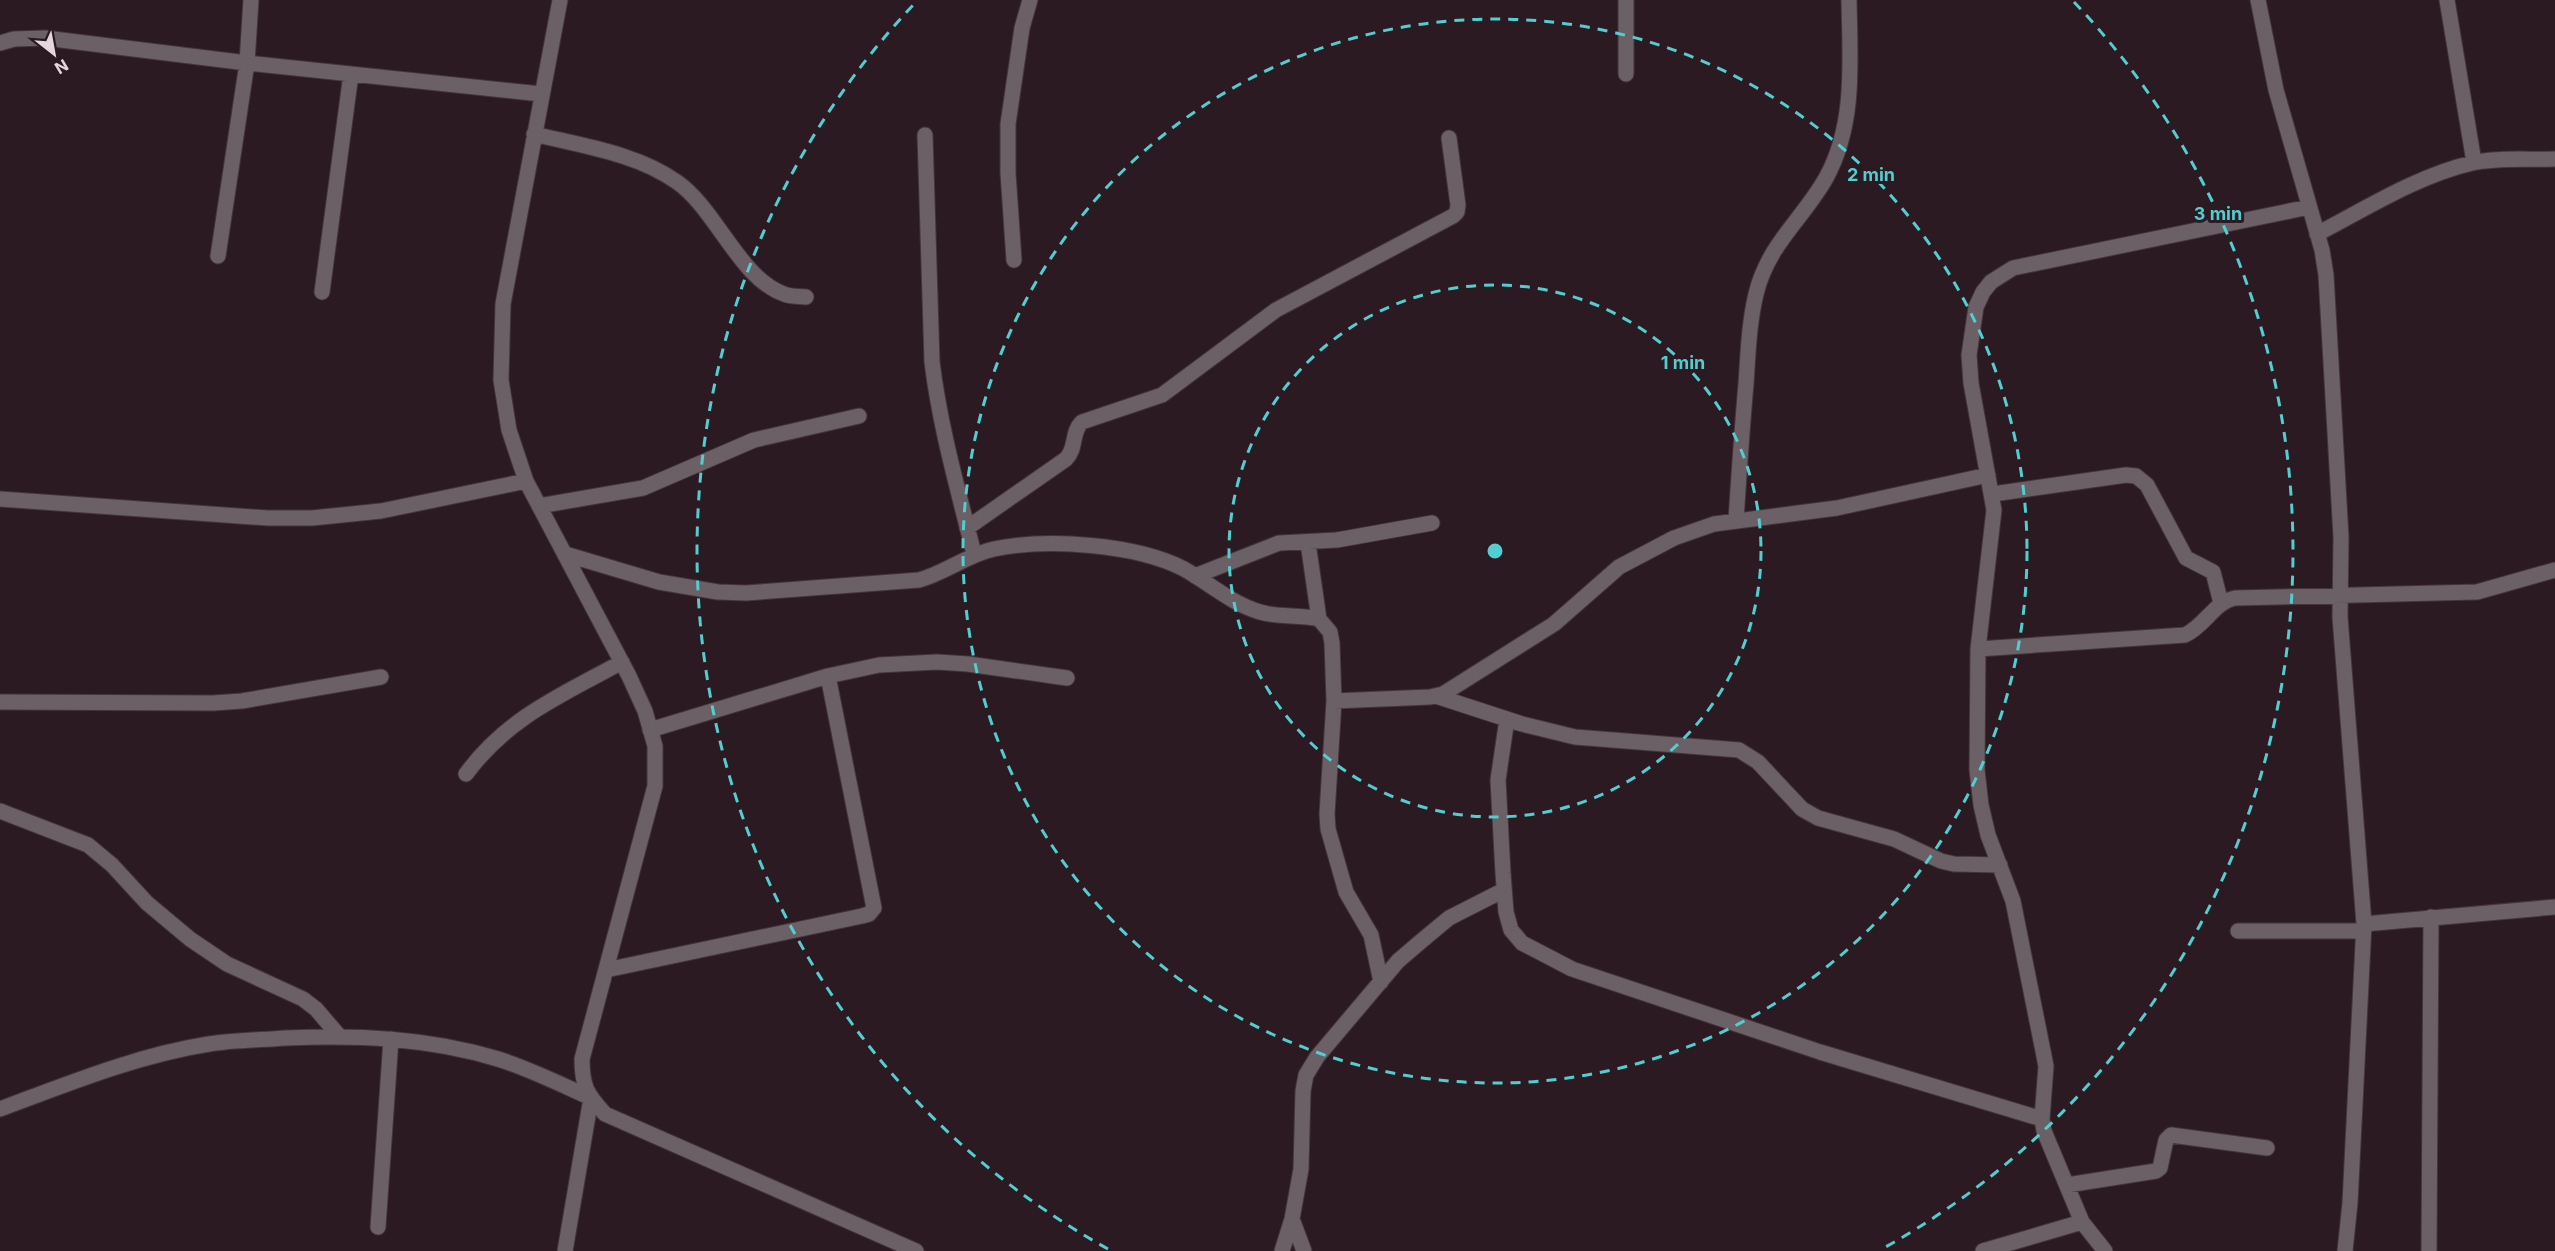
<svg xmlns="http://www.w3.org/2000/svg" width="2555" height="1251" viewBox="0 0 2555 1251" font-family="Inter,sans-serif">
<rect width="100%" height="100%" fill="#2b1a22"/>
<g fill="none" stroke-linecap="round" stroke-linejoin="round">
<g stroke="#45343c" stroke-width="17">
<path id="minor" d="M 560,0 L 503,304 L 501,380 L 509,430 L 526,481 L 629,676 L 645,711 L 655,746 L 655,786 L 582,1059 C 582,1087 587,1094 605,1114 L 916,1251
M 1626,0 L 1626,74
M 2258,0 L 2276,90 L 2322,250 L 2326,275 L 2341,537 L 2340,617 L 2364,924 L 2350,1203 L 2345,1251
M 2447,0 L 2474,162
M 0,43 L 14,39 L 45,38 L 247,63 L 541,94
M 534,134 C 582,146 636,153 677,182 C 716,209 740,279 784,294 C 790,297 799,296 806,297
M 925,135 L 932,362 C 940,427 958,490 974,554
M 2317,234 C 2367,208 2417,176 2472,163 C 2498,157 2528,160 2555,159
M 218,256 L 247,63 L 251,0
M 1014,260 L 1008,173 L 1008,124 L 1022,28 L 1030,0
M 322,292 L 351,74
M 1993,494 L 2126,475 L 2136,476 L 2147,485 L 2186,558 L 2213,572 L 2221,603
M 0,499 L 268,518 L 312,518 L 381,511 L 526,481
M 539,506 L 643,488 L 754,440 L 859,416
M 1736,520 C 1739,474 1742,429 1746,384 C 1748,354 1749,323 1756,294 C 1768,244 1803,219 1826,178 C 1856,124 1850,59 1849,0
M 967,528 L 1066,459 C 1077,448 1071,432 1082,422 L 1162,395 L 1276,310 L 1453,216 L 1457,212 L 1458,205 L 1449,138
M 1308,543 L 1319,619
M 565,554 L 659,582 L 718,592 L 746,593 L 919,580 C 945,573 967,555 994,549 C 1047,538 1136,544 1184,569 C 1209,583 1232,604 1260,612 C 1279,618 1300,614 1319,619 L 1330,632 L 1332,643 L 1334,701 L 1327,814 L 1328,829 L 1346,892 L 1371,935 L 1381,982
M 1195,576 L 1279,543 L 1337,540 L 1432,523
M 1978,649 L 2185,635 C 2205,626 2214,602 2235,598 L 2477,592 L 2555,570
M 1436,696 L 1522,724 L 1575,737 L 1739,750 L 1758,762 L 1802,809 L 1818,818 L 1894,839 L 1941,861 L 1954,864 L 2000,865
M 1334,701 L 1430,697 L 1443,694 L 1554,624 L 1619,567 L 1674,538 L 1714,524 L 1837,508 L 1988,475
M 0,702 L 213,703 L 242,701 L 381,677
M 1507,719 L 1498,780 L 1503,873 L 1506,912 L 1511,930 L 1522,943 L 1572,969 L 1820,1052 L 2042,1119
M 650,730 L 828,676 L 879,665 L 937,662 L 968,664 L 1067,678
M 466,774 C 508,717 562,695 622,662
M 0,811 L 88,845 L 112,865 L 147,903 L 190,939 L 227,964 L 303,999 L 316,1009 L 340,1037
M 2364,924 L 2555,907
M 2238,931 L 2364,931
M 606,970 L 862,916 L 869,914 L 874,908 L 828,676
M 0,1109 C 67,1084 138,1055 209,1044 C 234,1040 261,1040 286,1038 C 358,1035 429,1038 498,1059 C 530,1069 560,1084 591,1098 L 565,1251
M 2067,1185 L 2156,1171 L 2160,1168 L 2166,1140 L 2171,1135 L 2267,1148
M 1292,1219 L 1304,1251
M 378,1227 L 391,1039
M 1282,1251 L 1292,1219 L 1301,1169 L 1303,1091 L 1306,1075 L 1317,1057 L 1398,961 L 1419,943 L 1449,918 L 1504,890
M 1983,1251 L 2082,1222
M 2105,1251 L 2082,1222 L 2044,1131 L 2042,1119 L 2046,1066 L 2013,901 L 1988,835 L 1981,805 L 1977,770 L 1978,649 L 1994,510 L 1971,383 L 1969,355 L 1976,307 L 1983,292 L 1991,282 L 2013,268 L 2309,207
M 2429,1251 L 2431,917"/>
</g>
<use href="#minor" stroke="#6a6065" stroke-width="15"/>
</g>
<g fill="none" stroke="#52cdd0" stroke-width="3" stroke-dasharray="10 8">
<circle cx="1495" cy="551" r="266"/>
<circle cx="1495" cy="551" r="532"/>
<path d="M1108 1249A798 798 0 0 1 916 2M2074 2A798 798 0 0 1 1882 1249"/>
</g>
<circle cx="1495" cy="551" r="9" fill="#52cdd0" stroke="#2b1a22" stroke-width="3"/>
<g font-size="18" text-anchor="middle" font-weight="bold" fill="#52cdd0" stroke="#2b1a22" stroke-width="6" stroke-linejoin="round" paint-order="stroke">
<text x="1871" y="181">2 min</text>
<text x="2218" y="220">3 min</text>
<text x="1683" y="369">1 min</text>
</g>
<g transform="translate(54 54) rotate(149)" stroke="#2b1a22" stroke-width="4.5" paint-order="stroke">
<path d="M0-4.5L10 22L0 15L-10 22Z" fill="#e3d7dc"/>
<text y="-9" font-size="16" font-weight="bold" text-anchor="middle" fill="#e3d7dc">N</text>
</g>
</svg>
